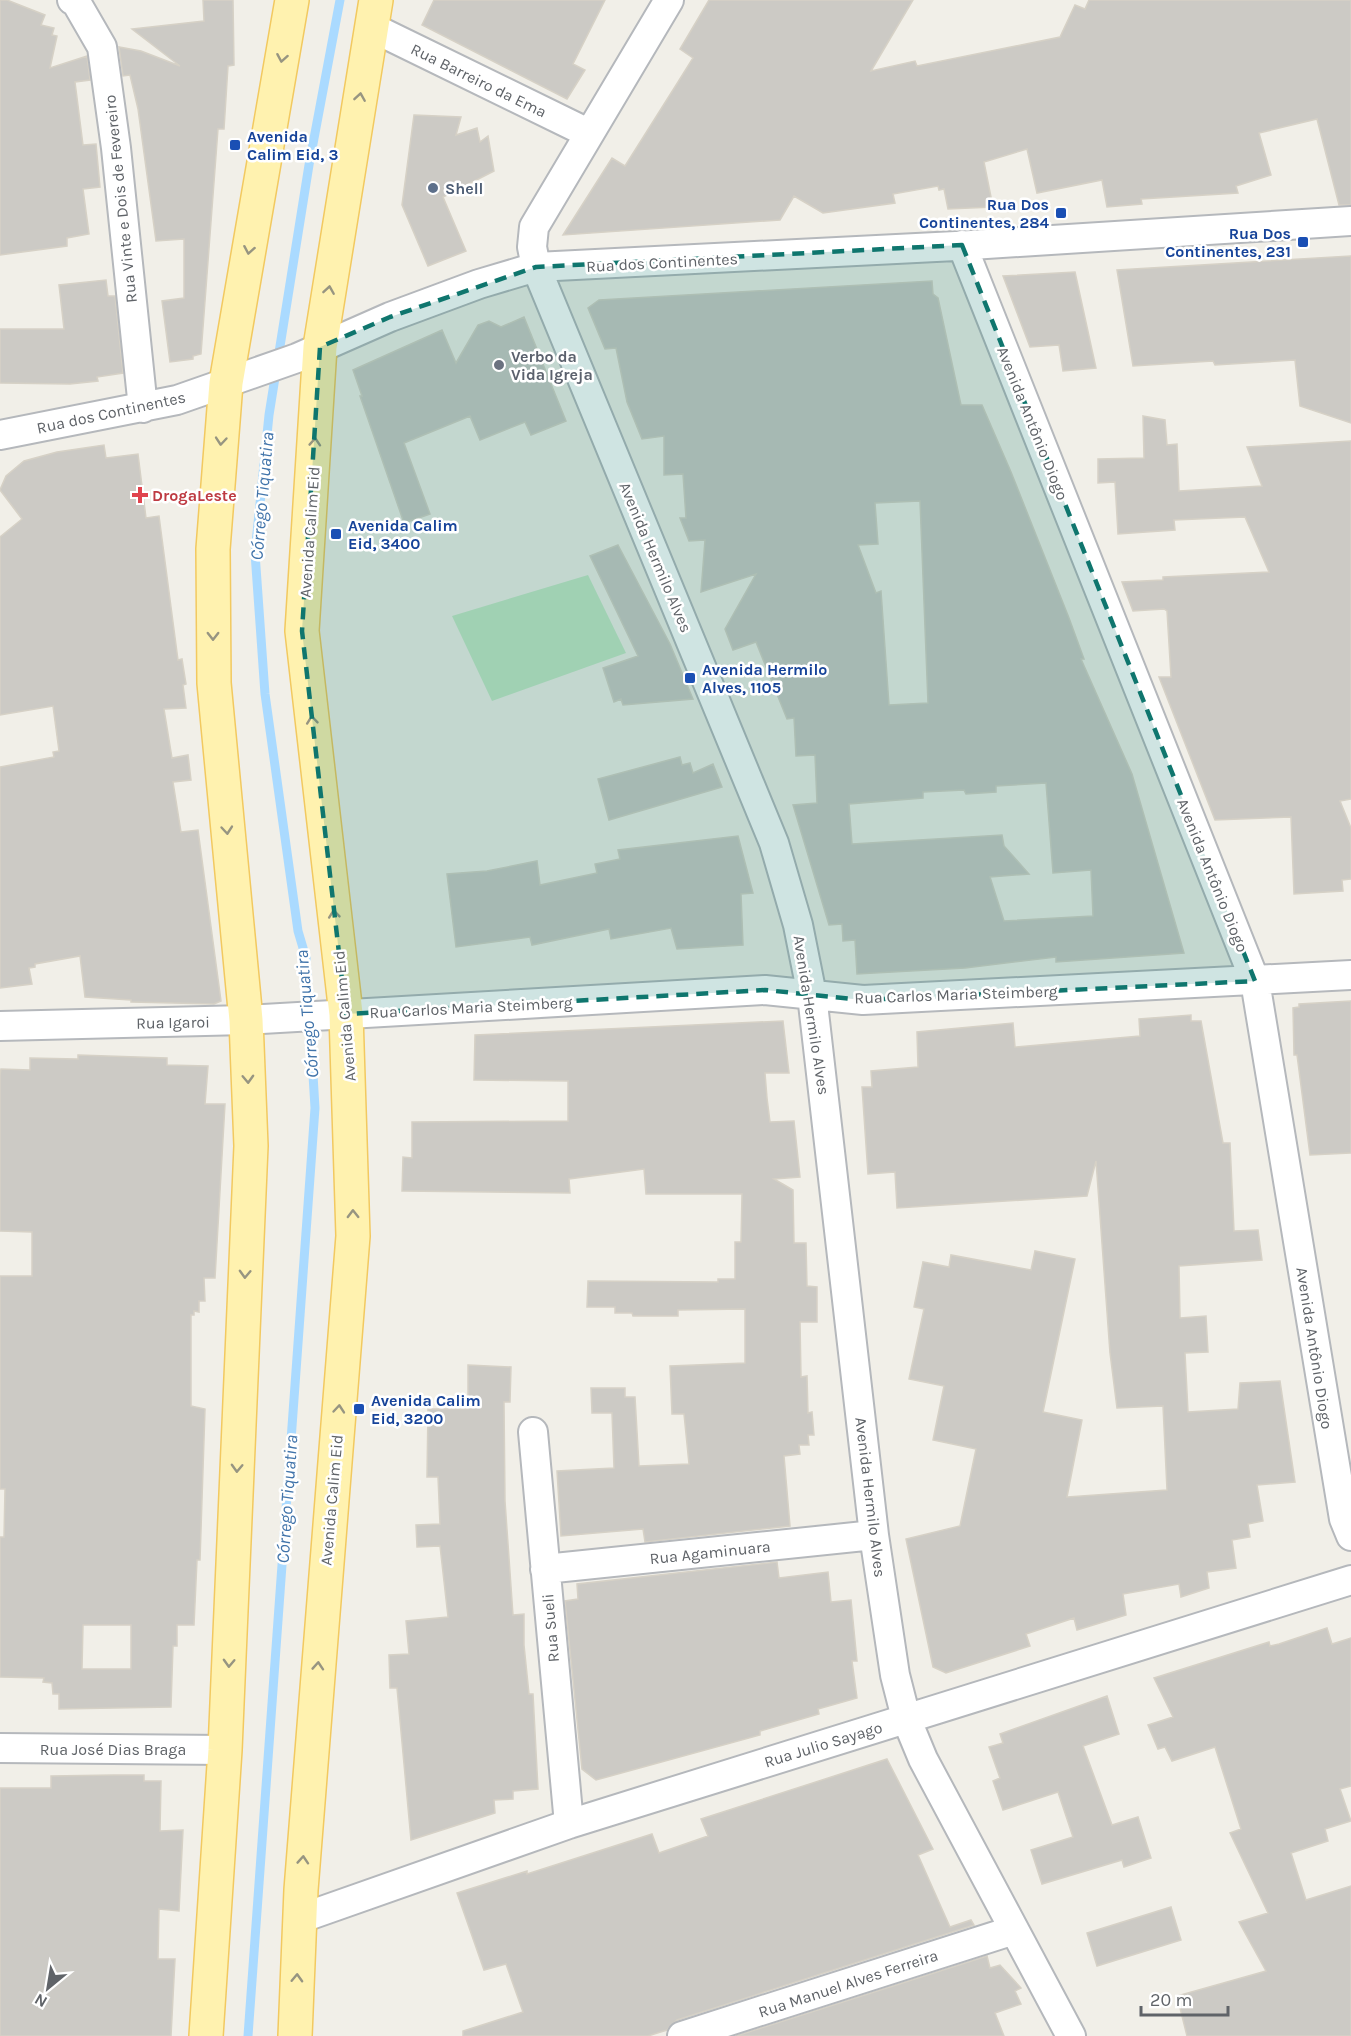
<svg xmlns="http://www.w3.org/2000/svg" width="1351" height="2036" viewBox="0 0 1351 2036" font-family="Karla,sans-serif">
<rect width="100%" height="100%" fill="#f1efe8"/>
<path fill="#c5e8c5" d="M 588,575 L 626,653 L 492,701 L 452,616 Z"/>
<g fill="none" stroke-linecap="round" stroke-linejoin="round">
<path stroke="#aadaff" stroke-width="9" d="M 248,2036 L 315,1108 L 306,958 L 298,931 L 265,694 L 255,553 L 269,415 L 309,165 L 340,0"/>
</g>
<path fill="#cccac5" stroke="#d6d1c6" stroke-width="1.5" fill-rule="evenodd" d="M 0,0 L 7,0 L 45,15 L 41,25 L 54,28 L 52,35 L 57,36 L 50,68 L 87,56 L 90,80 L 75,82 L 83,145 L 96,144 L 100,187 L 83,189 L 89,234 L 67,238 L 67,246 L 0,255 Z
M 203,0 L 233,0 L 234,65 L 228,66 L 224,129 L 218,129 L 201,354 L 193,356 L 193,359 L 170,362 L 162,301 L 184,298 L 184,239 L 156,241 L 138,109 L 130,75 L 123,76 L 119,47 L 141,51 L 180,66 L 132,29 L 204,21 Z
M 434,0 L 605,0 L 573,64 L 585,70 L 567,99 L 422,25 Z
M 709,0 L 913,0 L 871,71 L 915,61 L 917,66 L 1060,37 L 1075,5 L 1085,9 L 1089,0 L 1351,0 L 1351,205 L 1339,205 L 1317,119 L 1259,133 L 1271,175 L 1236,186 L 1238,193 L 1141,199 L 1142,204 L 1107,207 L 1102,180 L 1037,193 L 1027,149 L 984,162 L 993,207 L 948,209 L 944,189 L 939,190 L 938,186 L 893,194 L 895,203 L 823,213 L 794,196 L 780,220 L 563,235 L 612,158 L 625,166 L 678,82 L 693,58 L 680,49 Z
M 414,115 L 461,117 L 456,135 L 477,128 L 480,142 L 488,136 L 494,171 L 443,197 L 466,251 L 428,266 L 402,205 Z
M 1351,256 L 1351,423 L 1300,406 L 1295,360 L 1215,365 L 1213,361 L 1133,366 L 1117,270 Z
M 1075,272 L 1096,368 L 1063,371 L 1059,345 L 1030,347 L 1003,276 Z
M 106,280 L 108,296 L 115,296 L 123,373 L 97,377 L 98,381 L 70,384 L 0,383 L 0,329 L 64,329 L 59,285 Z
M 932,281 L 933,294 L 938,298 L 961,405 L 982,405 L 1011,472 L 1069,618 L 1084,659 L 1081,659 L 1132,774 L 1184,953 L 1056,962 L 1056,957 L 965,968 L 857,974 L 855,940 L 843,941 L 842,924 L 829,925 L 793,805 L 817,803 L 815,755 L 796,756 L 794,718 L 787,719 L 756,642 L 733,650 L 725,629 L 756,574 L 701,592 L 705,540 L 689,541 L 680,518 L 686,518 L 683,474 L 664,475 L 664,436 L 642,439 L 627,402 L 616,348 L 605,349 L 588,308 L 599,300 ZM 920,501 L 928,703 L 889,705 L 881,591 L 876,593 L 858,545 L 878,544 L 875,503 ZM 1046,783 L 1053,873 L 1091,870 L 1093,916 L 1004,921 L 990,877 L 1029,874 L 1004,846 L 1002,835 L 852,844 L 849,804 L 923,798 L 923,792 L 964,790 L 966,794 L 996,792 L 996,786 Z
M 524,317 L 566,421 L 531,435 L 525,422 L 480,440 L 470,416 L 404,443 L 430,514 L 404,523 L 360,396 L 362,396 L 353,370 L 442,330 L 456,363 L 478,325 L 489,321 L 501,327 Z
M 1143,416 L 1165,420 L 1167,445 L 1177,444 L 1179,491 L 1262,486 L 1247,447 L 1351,441 L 1351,799 L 1340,801 L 1351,828 L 1351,879 L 1342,880 L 1343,891 L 1294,894 L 1291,817 L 1215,820 L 1159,677 L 1171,677 L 1167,611 L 1164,609 L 1133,611 L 1122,582 L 1163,580 L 1163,577 L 1269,572 L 1245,517 L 1174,520 L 1175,530 L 1118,534 L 1115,482 L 1098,483 L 1098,459 L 1144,458 Z
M 104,445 L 106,458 L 138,454 L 146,518 L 159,516 L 178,660 L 182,659 L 186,684 L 183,685 L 186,708 L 164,709 L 172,758 L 188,755 L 191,780 L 173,782 L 181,832 L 198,830 L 221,1001 L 214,1004 L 131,1002 L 131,1000 L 85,997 L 80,956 L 35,964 L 35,967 L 29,968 L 32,984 L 0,988 L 0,767 L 54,757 L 53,752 L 59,751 L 53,706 L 0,715 L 0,537 L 22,519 L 0,490 L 6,476 L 24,461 L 57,452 Z
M 618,545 L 670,644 L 693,699 L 623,705 L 621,699 L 614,702 L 603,668 L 638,656 L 590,556 Z
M 680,757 L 682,765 L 690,763 L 693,773 L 713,764 L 722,787 L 609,820 L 598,779 Z
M 738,836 L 753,893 L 741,894 L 743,945 L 677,949 L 671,928 L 611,939 L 609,929 L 532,945 L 530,937 L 456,947 L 447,874 L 487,871 L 537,861 L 540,885 L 597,873 L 595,864 L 620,859 L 618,850 Z
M 1351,1001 L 1351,1153 L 1310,1155 L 1297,1055 L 1294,1055 L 1293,1008 L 1299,1007 L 1299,1004 Z
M 1191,1015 L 1191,1021 L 1201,1021 L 1223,1143 L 1230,1143 L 1234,1231 L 1258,1230 L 1262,1260 L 1179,1266 L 1180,1318 L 1206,1316 L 1208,1352 L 1185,1353 L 1188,1412 L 1238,1409 L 1240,1383 L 1280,1381 L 1295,1482 L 1257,1485 L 1263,1521 L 1248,1524 L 1250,1537 L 1232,1540 L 1236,1568 L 1207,1572 L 1209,1588 L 1181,1597 L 1179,1584 L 1123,1594 L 1126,1615 L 1077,1630 L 1074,1618 L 1026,1634 L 1030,1646 L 946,1673 L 933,1667 L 906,1539 L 960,1526 L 976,1449 L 933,1440 L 944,1386 L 909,1379 L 924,1309 L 914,1307 L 923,1262 L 949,1267 L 951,1255 L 1031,1270 L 1035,1251 L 1075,1259 L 1043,1412 L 1082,1420 L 1067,1497 L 1167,1490 L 1163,1406 L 1117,1408 L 1110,1353 L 1096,1161 L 1087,1196 L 897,1208 L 895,1172 L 868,1174 L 862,1087 L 872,1087 L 871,1071 L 918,1067 L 917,1032 L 1013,1023 L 1015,1047 L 1140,1036 L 1139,1019 Z
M 783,1021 L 789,1073 L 765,1073 L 767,1098 L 770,1122 L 794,1121 L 800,1177 L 774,1179 L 793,1190 L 794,1243 L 806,1243 L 807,1286 L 817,1287 L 817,1322 L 800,1322 L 801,1377 L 807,1376 L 808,1413 L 812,1412 L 814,1435 L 808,1435 L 809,1445 L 799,1445 L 800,1454 L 784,1456 L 790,1526 L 645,1542 L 643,1529 L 561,1536 L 557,1471 L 614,1468 L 612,1413 L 592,1413 L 591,1388 L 625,1388 L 625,1397 L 635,1397 L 639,1466 L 689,1464 L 684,1414 L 672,1414 L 670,1366 L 745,1363 L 745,1309 L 678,1310 L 678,1316 L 633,1316 L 632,1313 L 615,1313 L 615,1307 L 587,1307 L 588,1281 L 718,1282 L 718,1279 L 735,1279 L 735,1242 L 741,1242 L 742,1194 L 646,1194 L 644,1169 L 569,1179 L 570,1193 L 402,1191 L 403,1157 L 412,1158 L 412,1122 L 568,1121 L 568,1081 L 474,1080 L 475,1035 Z
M 78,1055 L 167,1058 L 167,1065 L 208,1066 L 205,1104 L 225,1104 L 215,1278 L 204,1278 L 205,1301 L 199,1301 L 199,1312 L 194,1311 L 194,1315 L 191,1315 L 191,1406 L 205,1409 L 200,1560 L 197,1560 L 194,1625 L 177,1625 L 177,1646 L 173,1646 L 171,1707 L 59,1709 L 59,1694 L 53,1694 L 52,1683 L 43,1682 L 44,1678 L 0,1677 L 0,1537 L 4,1537 L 5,1489 L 0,1489 L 0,1276 L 32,1276 L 32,1232 L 0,1231 L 0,1075 L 1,1069 L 30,1070 L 30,1058 L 78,1059 ZM 83,1625 L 131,1625 L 131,1669 L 82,1669 Z
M 468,1365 L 511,1367 L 510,1402 L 504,1402 L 505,1501 L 513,1615 L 524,1614 L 524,1645 L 529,1694 L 533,1694 L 538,1789 L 513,1791 L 513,1799 L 494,1800 L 495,1813 L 411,1840 L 397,1688 L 390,1688 L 389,1655 L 409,1654 L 406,1621 L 448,1617 L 440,1546 L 417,1547 L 416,1525 L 440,1524 L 438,1477 L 427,1477 L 428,1409 L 468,1409 Z
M 777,1562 L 779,1578 L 828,1572 L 831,1602 L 851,1600 L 857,1661 L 852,1661 L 857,1698 L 818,1709 L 819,1714 L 760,1731 L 760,1735 L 596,1780 L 582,1769 L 565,1601 L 578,1599 L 577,1584 Z
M 1327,1628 L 1332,1644 L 1351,1638 L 1351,1786 L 1340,1789 L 1351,1821 L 1325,1829 L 1328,1841 L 1291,1853 L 1306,1900 L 1351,1886 L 1351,2036 L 1187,2036 L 1177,1996 L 1266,1971 L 1239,1922 L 1268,1913 L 1230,1833 L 1241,1829 L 1215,1747 L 1172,1761 L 1165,1747 L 1158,1749 L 1148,1725 L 1173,1717 L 1154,1678 L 1269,1642 L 1270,1646 L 1279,1644 Z
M 1107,1696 L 1119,1734 L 1083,1746 L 1112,1825 L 1138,1817 L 1151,1858 L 1124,1867 L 1122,1860 L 1042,1884 L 1031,1850 L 1073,1837 L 1058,1792 L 1003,1810 L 993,1781 L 1000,1778 L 989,1747 L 1003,1743 L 1000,1734 Z
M 887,1759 L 933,1849 L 918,1855 L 950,1927 L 971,1920 L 974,1925 L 677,2020 L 667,2030 L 648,2036 L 463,2036 L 463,2031 L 523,2012 L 506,1964 L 484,1970 L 457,1893 L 527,1871 L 527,1874 L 652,1834 L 659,1853 L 708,1836 L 701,1819 Z
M 114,1775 L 144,1775 L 144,1781 L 161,1781 L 160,1831 L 183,1830 L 179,1911 L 159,1909 L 158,1959 L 175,1959 L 171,2036 L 0,2036 L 0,1788 L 51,1788 L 51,1776 Z
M 1171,1907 L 1181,1940 L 1097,1966 L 1087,1933 Z
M 987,1956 L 990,1968 L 1000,1965 L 1021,1988 L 1015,1991 L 1021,2004 L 995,2013 L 1004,2036 L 736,2036 Z"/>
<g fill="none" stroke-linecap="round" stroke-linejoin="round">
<g stroke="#b5b8bc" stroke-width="32">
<path id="street" d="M 72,0 L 76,2 L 102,47 L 116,148 L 143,408
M 669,0 L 534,227 L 532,247 L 536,267 L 774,843 L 798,925 L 812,995 L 874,1535 L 895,1675 L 906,1718 L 923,1759 L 1071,2036
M 371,27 L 588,133
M 962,245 L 1255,981 L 1344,1519 L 1351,1536
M 0,435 L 177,400 L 297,358 L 390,317 L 479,284 L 536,267 L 956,246 L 1351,221
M 0,1026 L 246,1020 L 765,990 L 863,1000 L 1351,975
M 533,1432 L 569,1824
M 545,1569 L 874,1535
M 0,1748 L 225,1750
M 299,1919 L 569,1824 L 1351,1580
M 682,2036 L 1014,1930"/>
</g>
<g stroke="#f2c960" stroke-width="36">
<path id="primary" d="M 206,2036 L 225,1750 L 251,1146 L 246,1020 L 214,683 L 213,549 L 226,383 L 292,0
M 295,2036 L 301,1890 L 353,1236 L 346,1014 L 302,631 L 320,347 L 376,0"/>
</g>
<use href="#street" stroke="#fff" stroke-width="28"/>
<use href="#primary" stroke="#fff2af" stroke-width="33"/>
</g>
<defs><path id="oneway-chevron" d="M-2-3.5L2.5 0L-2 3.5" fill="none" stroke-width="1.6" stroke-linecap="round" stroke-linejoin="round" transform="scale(1.5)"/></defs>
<g stroke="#979581">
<use href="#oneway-chevron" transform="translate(282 58) rotate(100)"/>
<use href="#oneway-chevron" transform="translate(360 97) rotate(-81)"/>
<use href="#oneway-chevron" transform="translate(249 250) rotate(100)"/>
<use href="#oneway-chevron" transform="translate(329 290) rotate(-81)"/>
<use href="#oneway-chevron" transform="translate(221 441) rotate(95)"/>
<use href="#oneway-chevron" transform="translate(315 442) rotate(-86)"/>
<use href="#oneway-chevron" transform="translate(213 636) rotate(90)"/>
<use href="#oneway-chevron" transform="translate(312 720) rotate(-96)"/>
<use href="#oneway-chevron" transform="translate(227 830) rotate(85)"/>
<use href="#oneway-chevron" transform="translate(334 914) rotate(-96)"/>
<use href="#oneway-chevron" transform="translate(248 1079) rotate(88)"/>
<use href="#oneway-chevron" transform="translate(353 1214) rotate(-91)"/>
<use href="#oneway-chevron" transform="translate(245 1274) rotate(92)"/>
<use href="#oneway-chevron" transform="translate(339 1409) rotate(-85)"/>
<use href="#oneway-chevron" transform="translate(237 1468) rotate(92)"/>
<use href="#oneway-chevron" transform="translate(229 1663) rotate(92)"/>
<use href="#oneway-chevron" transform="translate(318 1666) rotate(-86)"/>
<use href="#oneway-chevron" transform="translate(303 1860) rotate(-86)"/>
<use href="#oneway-chevron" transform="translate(297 1978) rotate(-88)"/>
</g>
<path fill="#0f766e" fill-opacity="0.2" stroke="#0f766e" stroke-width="4.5" stroke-dasharray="12 8" stroke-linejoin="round" d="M 962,245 L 1255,981 L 863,1000 L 765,990 L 346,1014 L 302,631 L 320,347 L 390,317 L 536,267 Z"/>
<g fill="#1a4fb4" stroke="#fff" stroke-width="2">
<rect x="229" y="139" width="12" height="12" rx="3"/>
<rect x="1055" y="207" width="12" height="12" rx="3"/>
<rect x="1297" y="236" width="12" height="12" rx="3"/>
<rect x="330" y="528" width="12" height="12" rx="3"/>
<rect x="684" y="672" width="12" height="12" rx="3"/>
<rect x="353" y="1403" width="12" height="12" rx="3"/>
</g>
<circle fill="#5c6f8a" stroke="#fff" stroke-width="2" cx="433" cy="188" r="6"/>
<circle fill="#6b7280" stroke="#fff" stroke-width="2" cx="499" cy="365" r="6"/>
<path fill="#e0444e" stroke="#fff" stroke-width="2" d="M137 486h6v6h6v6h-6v6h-6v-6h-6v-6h6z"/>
<g text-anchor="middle" stroke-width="5" stroke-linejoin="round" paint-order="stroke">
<g font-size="16" fill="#5f6368" stroke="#fff">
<text transform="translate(479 80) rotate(26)" y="6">Rua Barreiro da Ema</text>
<text transform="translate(120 199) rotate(-96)" y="6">Rua Vinte e Dois de Fevereiro</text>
<text transform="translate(662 262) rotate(-3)" y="6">Rua dos Continentes</text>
<text transform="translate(111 412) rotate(-12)" y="6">Rua dos Continentes</text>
<text transform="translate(1033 423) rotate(68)" y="6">Avenida Antônio Diogo</text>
<text transform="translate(309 532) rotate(-86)" y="6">Avenida Calim Eid</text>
<text transform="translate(656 557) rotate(67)" y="6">Avenida Hermilo Alves</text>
<text transform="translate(1213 875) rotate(68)" y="6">Avenida Antônio Diogo</text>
<text transform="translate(956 994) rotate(-2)" y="6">Rua Carlos Maria Steimberg</text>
<text transform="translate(471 1007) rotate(-3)" y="6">Rua Carlos Maria Steimberg</text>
<text transform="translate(812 1015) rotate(81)" y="6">Avenida Hermilo Alves</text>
<text transform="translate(344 1016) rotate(-95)" y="6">Avenida Calim Eid</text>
<text transform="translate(173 1022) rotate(-1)" y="6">Rua Igaroi</text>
<text transform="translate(1315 1348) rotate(81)" y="6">Avenida Antônio Diogo</text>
<text transform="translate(871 1497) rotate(83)" y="6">Avenida Hermilo Alves</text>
<text transform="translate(331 1500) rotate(-85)" y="6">Avenida Calim Eid</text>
<text transform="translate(710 1552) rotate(-6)" y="6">Rua Agaminuara</text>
<text transform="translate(550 1628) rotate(-95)" y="6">Rua Sueli</text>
<text transform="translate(823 1744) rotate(-17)" y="6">Rua Julio Sayago</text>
<text x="113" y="1755">Rua José Dias Braga</text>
<text transform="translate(848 1983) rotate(-18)" y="6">Rua Manuel Alves Ferreira</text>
</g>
<g font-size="16" font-weight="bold" fill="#164399" stroke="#fff" text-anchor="start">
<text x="247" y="142">Avenida<tspan x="247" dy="18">Calim Eid, 3</tspan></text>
<text x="1049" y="210" text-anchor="end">Rua Dos<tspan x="1049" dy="18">Continentes, 284</tspan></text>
<text x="1291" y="239" text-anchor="end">Rua Dos<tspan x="1291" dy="18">Continentes, 231</tspan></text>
<text x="348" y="531">Avenida Calim<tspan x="348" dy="18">Eid, 3400</tspan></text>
<text x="702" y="675">Avenida Hermilo<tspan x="702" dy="18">Alves, 1105</tspan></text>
<text x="371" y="1406">Avenida Calim<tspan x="371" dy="18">Eid, 3200</tspan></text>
</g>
<g font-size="16" font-weight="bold" fill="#4e5e75" stroke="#fff" text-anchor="start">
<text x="445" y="194">Shell</text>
</g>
<g font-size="16" font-weight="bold" fill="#5b616d" stroke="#fff" text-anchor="start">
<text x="511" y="362">Verbo da<tspan x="511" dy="18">Vida Igreja</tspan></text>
</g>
<g font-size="16" font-weight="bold" fill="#be3a42" stroke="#fff" text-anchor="start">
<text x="152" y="501">DrogaLeste</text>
</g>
<g font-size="18" font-style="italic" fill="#4174aa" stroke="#fff">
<text transform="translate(262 496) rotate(-85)" y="6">Córrego Tiquatira</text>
<text transform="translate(307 1014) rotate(-95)" y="6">Córrego Tiquatira</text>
<text transform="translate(287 1499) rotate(-86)" y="6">Córrego Tiquatira</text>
</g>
</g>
<g transform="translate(48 1988) rotate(210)" stroke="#ffffff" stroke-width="4.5" paint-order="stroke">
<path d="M0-4.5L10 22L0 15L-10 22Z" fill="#5f6368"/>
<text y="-9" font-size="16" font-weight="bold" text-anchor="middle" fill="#5f6368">N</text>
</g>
<path d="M1141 2006v9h87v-9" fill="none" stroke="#5f6368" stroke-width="3"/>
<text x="1150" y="2006" font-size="18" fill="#5f6368" stroke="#ffffff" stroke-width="4.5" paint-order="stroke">20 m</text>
</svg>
